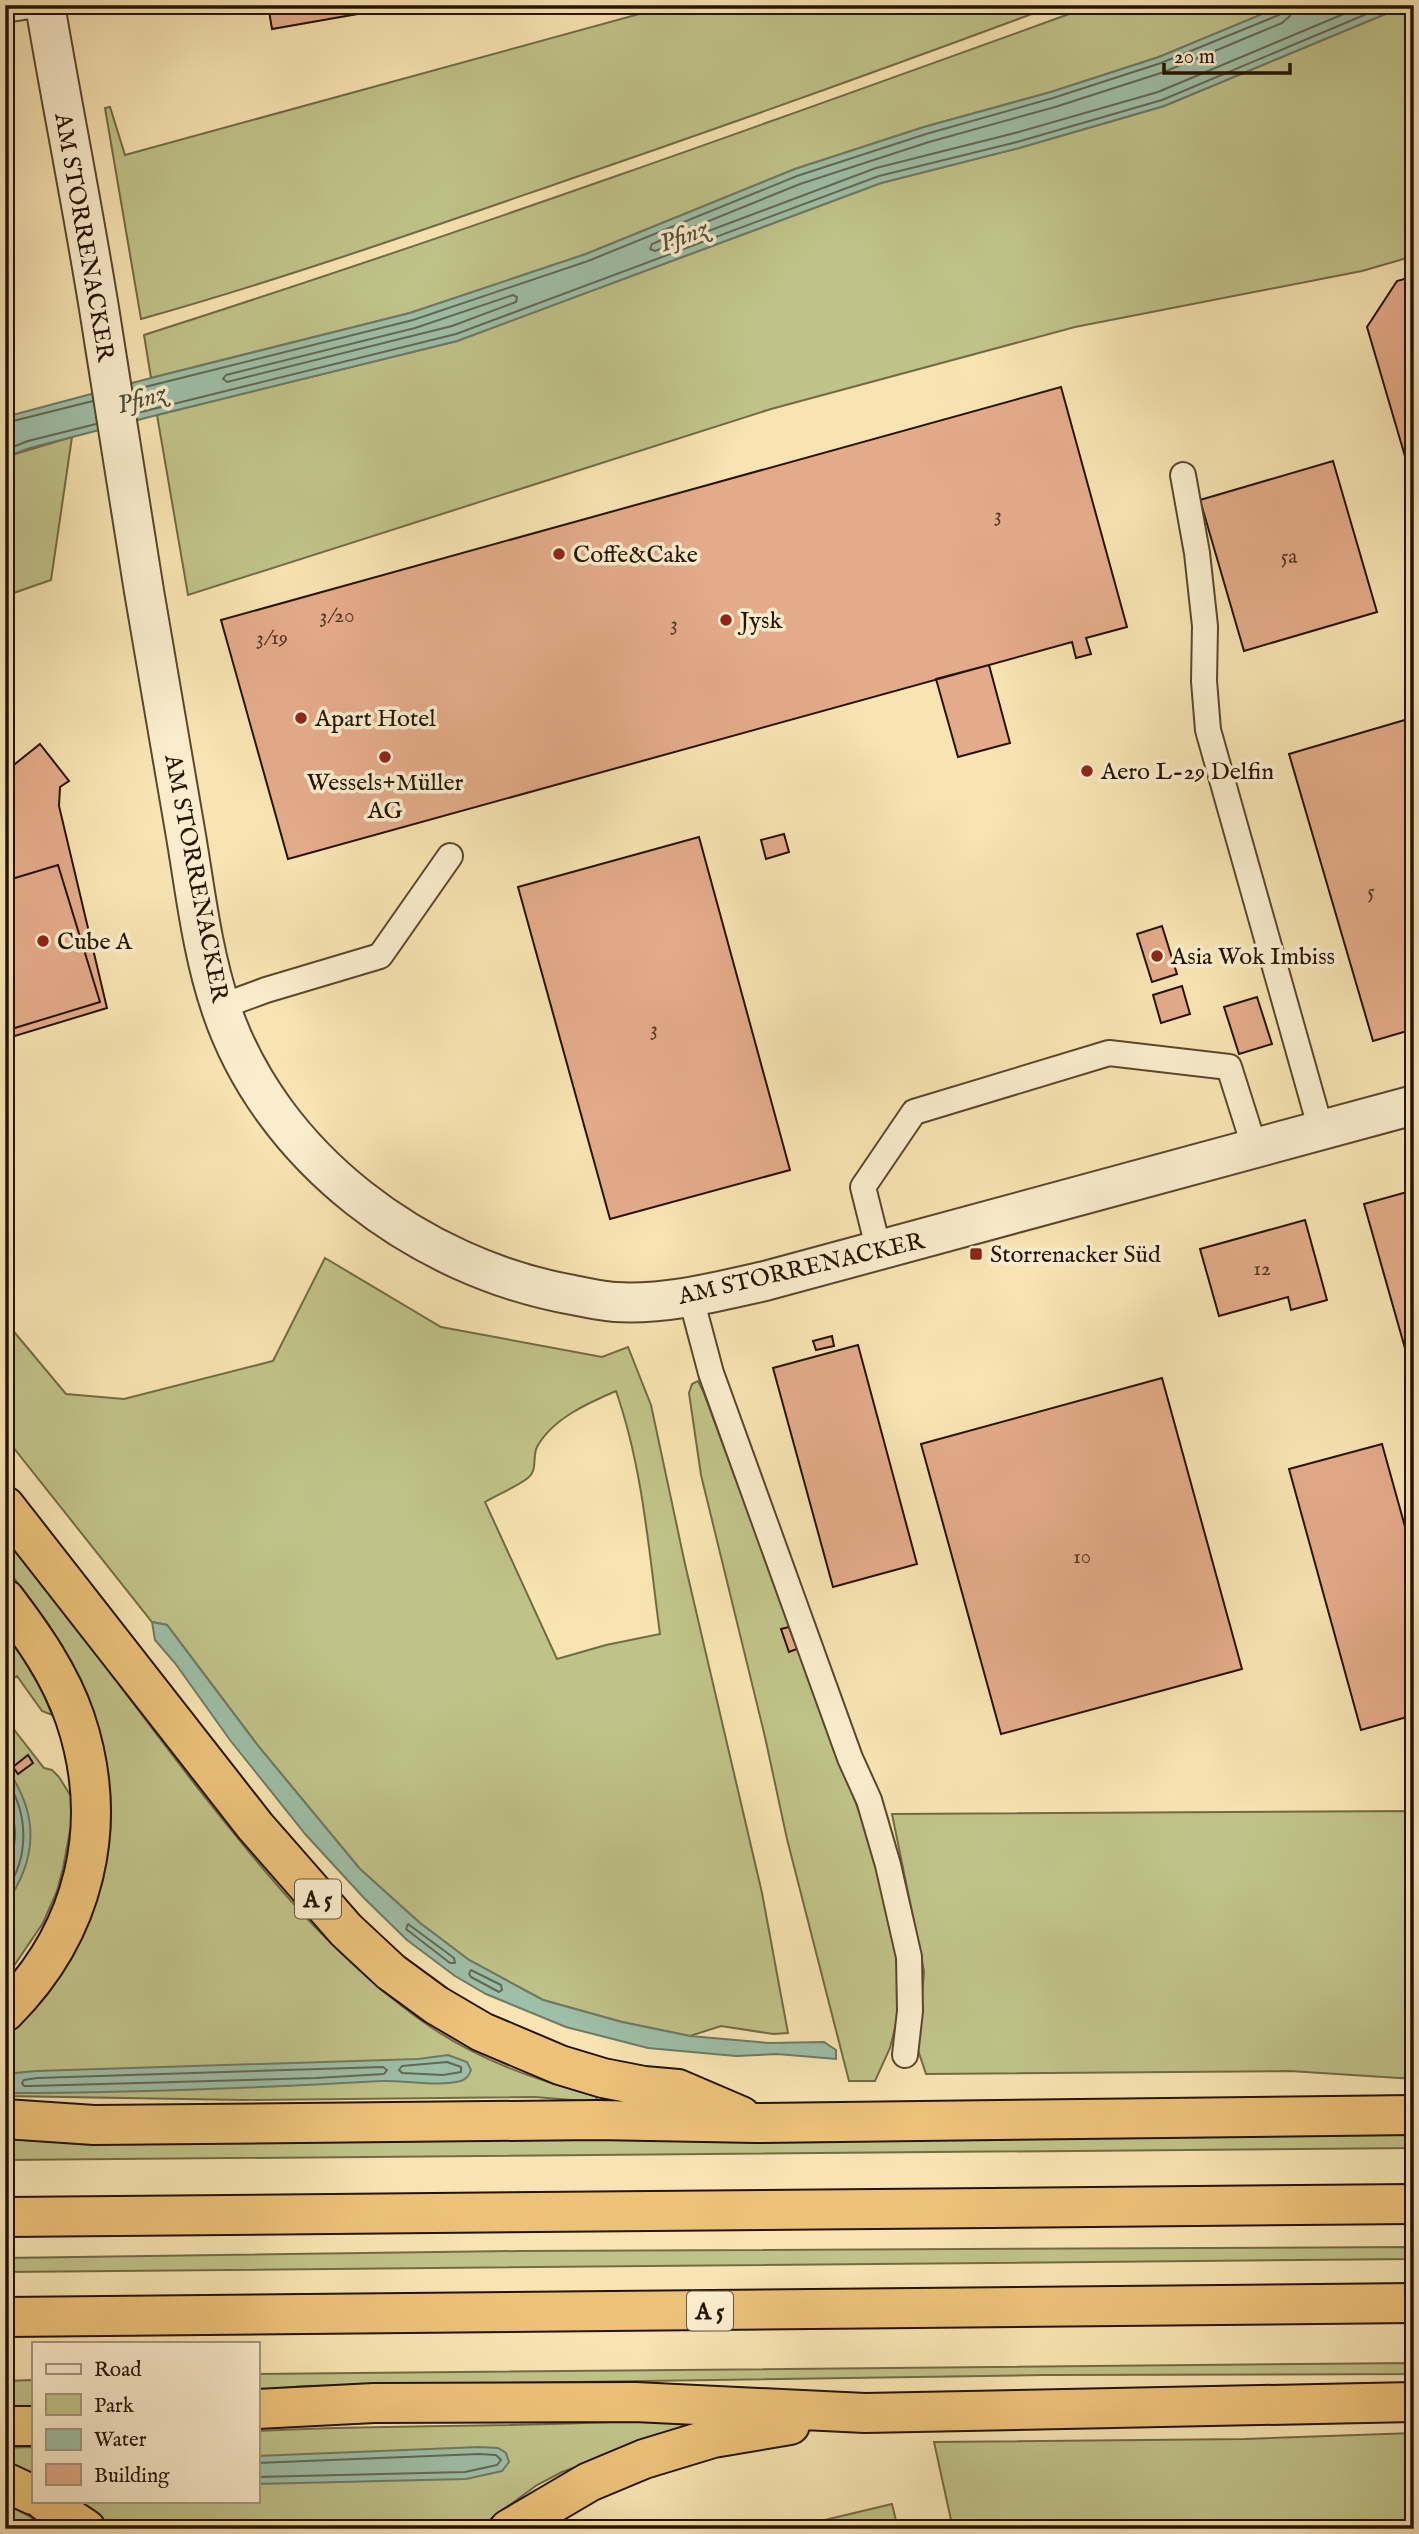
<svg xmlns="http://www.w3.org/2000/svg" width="1419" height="2534" viewBox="0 0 1419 2534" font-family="'IM FELL English',serif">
<rect width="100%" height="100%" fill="#f7e4b2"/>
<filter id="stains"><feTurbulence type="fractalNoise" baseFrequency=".00286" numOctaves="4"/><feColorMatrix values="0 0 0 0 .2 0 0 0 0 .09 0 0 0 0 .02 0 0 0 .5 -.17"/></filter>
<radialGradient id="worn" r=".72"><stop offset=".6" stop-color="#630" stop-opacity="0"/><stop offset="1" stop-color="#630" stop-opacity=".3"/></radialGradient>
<path fill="#c0c389" stroke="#726b44" stroke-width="2" fill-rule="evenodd" d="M 672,5 L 1056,5 C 890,67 722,127 553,185 C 417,232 280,280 141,319 L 105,108 L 110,107 L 125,155 Z
M 1094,5 L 1284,5 L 1159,57 L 1051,92 L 924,127 L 795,169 L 586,254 L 410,313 L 151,378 L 144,335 C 463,233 779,119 1094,5 Z
M 1407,5 L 1414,5 L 1414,256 L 1362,271 L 1075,327 L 771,409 L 188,595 L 157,415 L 457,341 L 881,183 L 1019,148 L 1164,106 Z
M 72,437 L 51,580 L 5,596 L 5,457 Z
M 325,1258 L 441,1327 L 602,1357 L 628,1347 L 651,1405 L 685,1564 L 762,1893 L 788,2033 L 773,2034 L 721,2026 L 690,2036 L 622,2022 L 543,2000 L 469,1960 L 420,1923 L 360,1869 L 259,1747 L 167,1625 L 152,1622 L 5,1437 L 5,1321 L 66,1394 L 124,1399 L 273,1361 ZM 616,1391 C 643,1468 649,1553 660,1634 L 606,1645 L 557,1659 L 485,1502 C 499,1494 516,1487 528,1478 C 538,1470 532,1457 537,1447 C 552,1419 588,1403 616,1391 Z
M 698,1381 L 703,1391 L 874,1852 L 899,1946 L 900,2008 L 890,2048 L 875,2081 L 849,2081 L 787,1839 L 765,1737 L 701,1475 L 689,1393 L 692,1384 Z
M 5,1534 C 71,1619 134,1706 200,1791 C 270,1880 338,1963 432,2028 C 482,2061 540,2082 597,2096 L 596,2102 L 535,2097 L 243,2100 L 5,2096 L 5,2037 C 40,2009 66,1971 84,1931 C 130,1827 113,1754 66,1655 C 55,1632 40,1612 25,1592 C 19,1584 10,1575 6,1566 C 3,1558 5,1543 5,1534 Z
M 5,1632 L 38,1680 L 52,1715 L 42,1711 L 17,1676 L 5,1683 Z
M 5,1718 L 44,1768 L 52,1770 L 59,1777 L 72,1798 L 73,1815 L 63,1868 L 57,1891 L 43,1923 L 5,1979 Z
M 1414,1811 L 1414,2079 L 1290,2071 L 926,2074 L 918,2050 L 924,1971 L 892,1814 Z
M 1414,2130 L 1414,2148 L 5,2160 L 5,2133 Z
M 1414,2247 L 1414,2259 L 5,2272 L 5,2258 L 519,2251 Z
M 1414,2363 L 1414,2374 L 1044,2375 L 305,2386 L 257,2390 L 257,2374 Z
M 33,2380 L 33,2407 L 5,2408 L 5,2381 Z
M 650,2420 L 682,2422 L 683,2425 L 679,2429 L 562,2472 L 537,2485 L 477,2529 L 115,2529 L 79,2501 L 257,2501 L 257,2431 C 388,2424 519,2428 650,2420 Z
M 1414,2433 L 1414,2529 L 953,2529 L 934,2442 L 1245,2439 Z
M 33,2447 L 33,2475 L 5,2465 L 5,2448 Z
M 5,2503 L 53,2529 L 5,2529 Z
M 892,2504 L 898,2529 L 689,2529 L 706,2522 L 808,2524 Z"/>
<path fill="#9ebfa8" stroke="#6e7a65" stroke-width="2" d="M 1284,5 L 1407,5 L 1164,106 L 1019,148 L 881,183 L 457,341 L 157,415 L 30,448 L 5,457 L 5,417 L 151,378 L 410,313 L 586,254 L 795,169 L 924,127 L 1051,92 L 1159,57 Z
M 152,1622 L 167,1625 L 259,1747 L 360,1869 L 420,1923 L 469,1960 L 543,2000 L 622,2022 L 690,2036 L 769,2043 L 824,2042 L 836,2050 L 836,2059 L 777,2054 L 736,2056 L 648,2048 L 566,2027 L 486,1994 L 455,1976 L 407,1940 L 364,1898 L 306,1835 L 230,1740 L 175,1663 L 155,1640 Z
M 5,1766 C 39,1813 39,1857 5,1905 Z
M 448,2055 L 467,2062 L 471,2070 C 469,2075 467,2079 461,2081 C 439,2087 405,2080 381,2081 C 256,2088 130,2093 5,2093 L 5,2074 L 36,2071 L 418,2059 Z
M 479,2447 L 498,2448 L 506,2453 L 509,2462 L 502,2471 L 466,2479 L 257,2484 L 257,2456 Z"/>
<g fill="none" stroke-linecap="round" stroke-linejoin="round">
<path stroke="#626954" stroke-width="2" d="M 1292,5 L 1290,16 L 1282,23 L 1164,72 L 1055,107 L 929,142 L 800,184 L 652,244 L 650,249 L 655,251 L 876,168 L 1015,133 L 1158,92 L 1365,5
M 513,295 L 517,297 L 516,302 L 452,326 L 227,382 L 223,379 L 226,375 L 415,328 Z
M 133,390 L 413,320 L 588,261 L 797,176 L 926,134 L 1053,98 L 1161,63 L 1279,15 L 1283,11 L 1283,5
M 137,413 L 456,334 L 879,176 L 1017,142 L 1162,100 L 1388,5
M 5,423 L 93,401
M 5,450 L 28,441 L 96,424
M 5,1778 C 29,1813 30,1857 5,1892
M 5,1797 C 19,1827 18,1842 5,1873
M 408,1924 L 454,1958 L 455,1963 L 450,1963 L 406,1929 Z
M 471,1970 L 501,1985 L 502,1990 L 499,1992 L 471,1977 L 469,1974 Z
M 447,2062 L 461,2067 L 461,2072 L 443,2075 L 402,2073 L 399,2070 L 402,2066 Z
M 383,2067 L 387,2070 L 384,2074 L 316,2078 L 30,2086 L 24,2086 L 22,2083 L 24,2080 L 37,2078 Z
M 257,2463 L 479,2454 L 496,2455 L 501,2460 L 497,2465 L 465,2472 L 257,2477"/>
</g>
<path fill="#e4ab8a" stroke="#251300" stroke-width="2" d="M 268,5 L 409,5 L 272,29 Z
M 1414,276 L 1414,487 L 1367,327 L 1397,281 Z
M 1061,387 L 1127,627 L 1086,638 L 1091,654 L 1076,658 L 1072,642 L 288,859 L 221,620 Z
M 1333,461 L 1377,612 L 1244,651 L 1200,500 Z
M 989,665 L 1010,743 L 958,757 L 936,679 Z
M 1408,719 L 1414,739 L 1414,1029 L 1373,1041 L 1289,754 Z
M 40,744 L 69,781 L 60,787 L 59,806 L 107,1008 L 5,1039 L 5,1031 L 100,1002 L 58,865 L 5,881 L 5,769 L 10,768 Z
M 784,834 L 789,852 L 766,859 L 761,840 Z
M 699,837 L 790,1170 L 610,1219 L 518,887 Z
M 58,865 L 100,1002 L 5,1031 L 5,881 Z
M 1162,926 L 1177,974 L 1152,982 L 1137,934 Z
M 1182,986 L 1190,1014 L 1161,1023 L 1153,995 Z
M 1257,997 L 1272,1044 L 1239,1054 L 1224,1007 Z
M 1414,1190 L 1414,1380 L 1364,1204 Z
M 1305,1220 L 1327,1300 L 1291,1310 L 1288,1297 L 1219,1316 L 1200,1249 Z
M 832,1336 L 834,1346 L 816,1350 L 813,1341 Z
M 858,1345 L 917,1564 L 833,1587 L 773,1368 Z
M 1162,1378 L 1242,1669 L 1001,1734 L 921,1444 Z
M 1382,1444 L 1414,1559 L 1414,1715 L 1361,1730 L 1289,1469 Z
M 789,1627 L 797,1649 L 789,1652 L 781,1629 Z
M 28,1755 L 33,1763 L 18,1774 L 13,1767 Z"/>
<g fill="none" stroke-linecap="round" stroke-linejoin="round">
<g stroke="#5a472c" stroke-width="28">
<path id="service" d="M 5,10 L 36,5
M 1183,475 L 1197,553 L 1205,626 L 1204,681 L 1208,730 L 1321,1130
M 220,1007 L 266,990 L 380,956 L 450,856
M 879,1251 L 863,1187 L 914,1112 L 1109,1053 L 1229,1067 L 1255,1149
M 691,1298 L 711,1373 L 850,1758 L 869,1800 L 888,1865 L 909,1957 L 910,2011 L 905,2055"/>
</g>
<g stroke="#5a472c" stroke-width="42">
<path id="tertiary" d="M 45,5 C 64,117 87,228 104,340 C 118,423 130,507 144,591 C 158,675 173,758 187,842 C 196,897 203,955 221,1008 C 271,1158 420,1268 573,1295 C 587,1298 601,1301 615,1302 C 666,1305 716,1292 765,1281 L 1414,1105"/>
</g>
<g stroke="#251300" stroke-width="42">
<path id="motorway" d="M 5,1506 L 255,1826 L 346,1930 L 391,1972 L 436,2005 L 482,2032 L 560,2065 L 603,2078 L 644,2086 L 678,2089 L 741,2116
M 5,1599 C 33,1636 60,1674 75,1718 C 111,1825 85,1932 5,2012
M 5,2119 L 94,2125 L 597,2120 L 756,2123 L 1414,2115
M 5,2217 L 1414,2204
M 5,2317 L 1414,2303
M 257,2409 L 374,2403 L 635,2402 L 865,2413 L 1414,2402
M 5,2426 L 33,2426
M 5,2482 L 33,2495
M 44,2501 L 86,2529
M 509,2529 L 589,2482 L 644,2459 L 713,2438 L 790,2425"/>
</g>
<use href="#service" stroke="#faedcd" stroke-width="24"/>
<use href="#tertiary" stroke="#faedcd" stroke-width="38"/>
<use href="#motorway" stroke="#ecc279" stroke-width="38"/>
</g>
<g fill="#8f2418" stroke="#faedcd" stroke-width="2.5">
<circle cx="559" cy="554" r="7"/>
<circle cx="726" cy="620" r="7"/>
<circle cx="301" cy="718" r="7"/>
<circle cx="385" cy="757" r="7"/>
<circle cx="1087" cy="771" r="7"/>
<circle cx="43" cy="941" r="7"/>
<circle cx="1157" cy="956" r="7"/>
<rect x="969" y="1247" width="14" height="14" rx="3.5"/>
</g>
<g text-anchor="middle" stroke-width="7" stroke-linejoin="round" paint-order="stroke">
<g font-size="21" fill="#553922">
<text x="998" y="521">3</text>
<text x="1289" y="563">5a</text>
<text x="337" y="622">3/20</text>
<text x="674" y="630">3</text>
<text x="272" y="644">3/19</text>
<text x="1371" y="898">5</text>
<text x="654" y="1035">3</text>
<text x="1262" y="1275">12</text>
<text x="1082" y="1563">10</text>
</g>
<g fill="#faedcd" stroke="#65543e" stroke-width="2">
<rect x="295" y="1879.5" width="46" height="39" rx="5"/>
<rect x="687" y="2291.5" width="46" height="39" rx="5"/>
</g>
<g font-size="23" font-weight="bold" fill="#251300">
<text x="318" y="1907">A 5</text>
<text x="710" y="2319">A 5</text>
</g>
<g font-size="24" fill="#251300" stroke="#faedcd">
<text transform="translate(85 237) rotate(80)" y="8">AM STORRENACKER</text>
<text transform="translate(197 878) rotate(79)" y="8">AM STORRENACKER</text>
<text transform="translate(801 1268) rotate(-13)" y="8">AM STORRENACKER</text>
</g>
<g font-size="24" fill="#251300" stroke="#faedcd" text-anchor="start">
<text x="573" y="562">Coffe&amp;Cake</text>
<text x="740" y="628">Jysk</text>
<text x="315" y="726">Apart Hotel</text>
<text x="1101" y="779">Aero L-29 Delfin</text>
<text x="385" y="790" text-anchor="middle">Wessels+Müller<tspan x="385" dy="28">AG</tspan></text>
<text x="57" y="949">Cube A</text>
<text x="1171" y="964">Asia Wok Imbiss</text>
<text x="990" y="1262">Storrenacker Süd</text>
</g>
<g font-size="26" font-style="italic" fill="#4f4f3b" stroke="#faedcd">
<text transform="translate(683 235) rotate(-20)" y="9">Pfinz</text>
<text transform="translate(141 398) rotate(-16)" y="9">Pfinz</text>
</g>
</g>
<rect width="1419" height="2534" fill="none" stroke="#f7e4b2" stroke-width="28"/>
<rect x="7" y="7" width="1405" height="2520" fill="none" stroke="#251300" stroke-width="3.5"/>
<rect x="14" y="14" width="1391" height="2506" fill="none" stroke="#251300" stroke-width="2"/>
<rect x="32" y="2342" width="228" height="161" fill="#faedcd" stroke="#a5967b" stroke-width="2"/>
<rect x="46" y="2364" width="35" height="10" fill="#faedcd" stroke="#a5967b" stroke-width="2"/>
<text x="94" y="2376" font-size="21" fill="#251300">Road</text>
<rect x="46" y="2394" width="35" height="21" fill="#c0c389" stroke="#a5967b" stroke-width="2"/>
<text x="94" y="2412" font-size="21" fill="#251300">Park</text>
<rect x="46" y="2429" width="35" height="21" fill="#9ebfa8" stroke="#a5967b" stroke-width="2"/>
<text x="94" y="2446" font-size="21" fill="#251300">Water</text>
<rect x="46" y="2464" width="35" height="21" fill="#e4ab8a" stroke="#a5967b" stroke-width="2"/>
<text x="94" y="2482" font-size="21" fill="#251300">Building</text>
<path d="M1164 63v10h126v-10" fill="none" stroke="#251300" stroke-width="3.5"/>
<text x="1174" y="63" font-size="21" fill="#251300" stroke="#faedcd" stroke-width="5" paint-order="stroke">20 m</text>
<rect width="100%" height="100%" filter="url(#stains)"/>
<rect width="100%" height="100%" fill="url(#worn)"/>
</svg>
